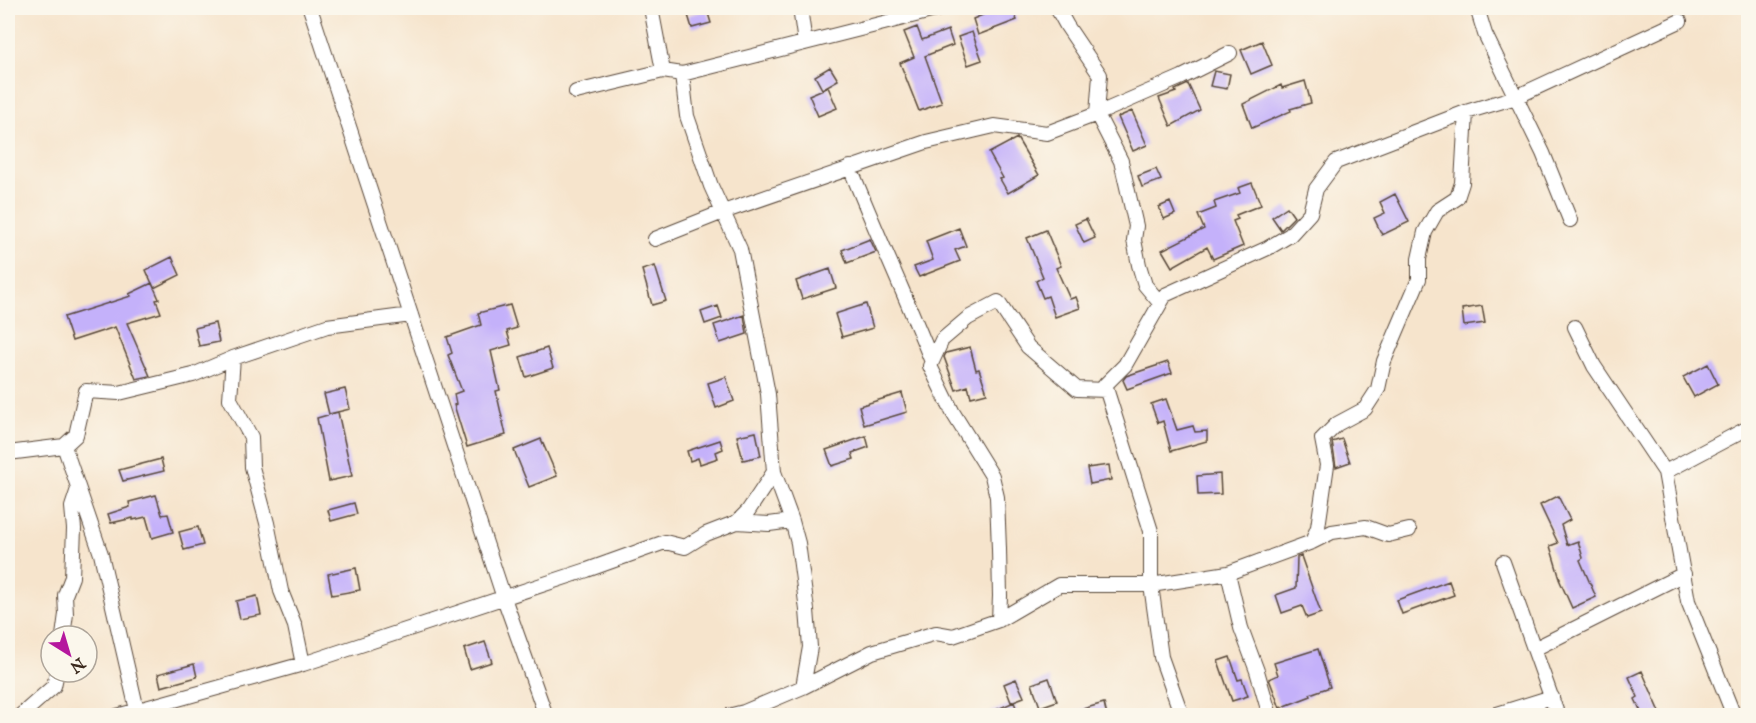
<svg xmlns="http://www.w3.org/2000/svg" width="1756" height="723" viewBox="0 0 1756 723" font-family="'IM FELL English',serif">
<rect width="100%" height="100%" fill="#fbf7ec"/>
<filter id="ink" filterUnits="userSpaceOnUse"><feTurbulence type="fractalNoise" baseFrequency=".0167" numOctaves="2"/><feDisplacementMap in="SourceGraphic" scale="12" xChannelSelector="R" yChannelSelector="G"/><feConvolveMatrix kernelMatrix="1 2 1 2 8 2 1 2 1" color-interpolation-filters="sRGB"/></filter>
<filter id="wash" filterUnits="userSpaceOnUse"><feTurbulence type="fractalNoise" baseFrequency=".008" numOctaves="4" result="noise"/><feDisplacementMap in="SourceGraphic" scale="24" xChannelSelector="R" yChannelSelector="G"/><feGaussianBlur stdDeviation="1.35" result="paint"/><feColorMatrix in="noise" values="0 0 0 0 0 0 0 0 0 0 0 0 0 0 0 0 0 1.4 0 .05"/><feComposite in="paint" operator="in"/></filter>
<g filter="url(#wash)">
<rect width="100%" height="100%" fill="#f6e4cc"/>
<g id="blocks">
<path fill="#c4b1fa" d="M 1010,8 L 1012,8 L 1017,20 L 978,35 L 973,19 L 997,9 L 998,12 Z
M 707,10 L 711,23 L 692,28 L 688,15 Z
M 917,27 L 922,40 L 948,30 L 953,45 L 925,56 L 942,103 L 919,111 L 900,63 L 914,57 L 904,32 Z
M 972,32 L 982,60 L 968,65 L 958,37 Z
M 1262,41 L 1272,65 L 1251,74 L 1241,50 Z
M 830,67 L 838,80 L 822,89 L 815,76 Z
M 1214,71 L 1230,74 L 1227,89 L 1210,86 Z
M 1305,81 L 1311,103 L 1290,109 L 1291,111 L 1252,128 L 1243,104 L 1281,85 L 1282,88 Z
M 1188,84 L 1200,110 L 1171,126 L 1159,98 L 1176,92 L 1175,90 Z
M 828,87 L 837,108 L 818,116 L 809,95 Z
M 1132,111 L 1147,145 L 1133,151 L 1118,117 Z
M 1017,138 L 1039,175 L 1008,193 L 1000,179 L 1003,178 L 989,153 Z
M 1156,169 L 1161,180 L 1142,187 L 1138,176 Z
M 1252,183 L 1261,205 L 1236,215 L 1238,219 L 1233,221 L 1243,246 L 1213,259 L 1207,247 L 1172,267 L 1162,250 L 1204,229 L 1198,215 L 1216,208 L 1214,202 L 1240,193 L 1238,188 Z
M 1395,194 L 1409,222 L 1382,235 L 1374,218 L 1385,213 L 1380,202 Z
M 1170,202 L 1175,214 L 1164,219 L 1159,207 Z
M 1287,207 L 1294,217 L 1281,230 L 1272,217 Z
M 1086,219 L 1095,238 L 1084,243 L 1075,224 Z
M 959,228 L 966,246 L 955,250 L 960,261 L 919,277 L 914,267 L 933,260 L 926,241 Z
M 1046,230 L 1061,266 L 1056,268 L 1070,299 L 1076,297 L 1080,308 L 1055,317 L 1048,296 L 1043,298 L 1036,281 L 1043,277 L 1027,238 Z
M 870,239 L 876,252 L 847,263 L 842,250 Z
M 172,257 L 180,275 L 154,288 L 146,270 Z
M 655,266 L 666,301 L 652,305 L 642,270 Z
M 830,269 L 836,288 L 802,299 L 796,281 Z
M 152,283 L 159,299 L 156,300 L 161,313 L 127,323 L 150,376 L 136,379 L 115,327 L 72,341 L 64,317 L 131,296 L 129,294 Z
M 866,304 L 873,328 L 842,337 L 835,314 Z
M 510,305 L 517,328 L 507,331 L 511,345 L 491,351 L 500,390 L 496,391 L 506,435 L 467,447 L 454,405 L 456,404 L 454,394 L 462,391 L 448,355 L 452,353 L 447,337 L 481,325 L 478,313 Z
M 718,306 L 722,318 L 705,324 L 701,312 Z
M 1482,306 L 1485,323 L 1464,326 L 1462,309 Z
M 744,315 L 747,334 L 720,343 L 714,325 Z
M 215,323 L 219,342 L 199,346 L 195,328 Z
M 970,347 L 976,370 L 979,369 L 987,393 L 971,397 L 968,386 L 956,390 L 944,357 L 946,353 Z
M 547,348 L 553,368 L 526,377 L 520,357 Z
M 1168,362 L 1172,373 L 1127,389 L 1123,380 L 1126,376 Z
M 1708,364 L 1718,384 L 1694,397 L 1683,377 Z
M 726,377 L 734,401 L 716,408 L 708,383 Z
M 345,389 L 350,409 L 329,414 L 324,394 Z
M 902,393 L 907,412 L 864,425 L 859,406 Z
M 1166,399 L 1177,430 L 1193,426 L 1195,432 L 1207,431 L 1207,441 L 1171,451 L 1163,421 L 1158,423 L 1151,404 Z
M 338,412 L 352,476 L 329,481 L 317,418 Z
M 756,432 L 761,456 L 743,460 L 737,436 Z
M 866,436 L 869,447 L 852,453 L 854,459 L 832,466 L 826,450 Z
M 541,439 L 557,476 L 529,487 L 514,450 Z
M 1342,439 L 1350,462 L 1336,467 L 1332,442 Z
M 720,440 L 723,449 L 716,452 L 718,458 L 700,464 L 698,458 L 690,461 L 687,451 Z
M 161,459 L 164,471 L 123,481 L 119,470 Z
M 1109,465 L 1111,480 L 1090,484 L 1087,468 Z
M 1220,474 L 1221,494 L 1198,495 L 1197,476 Z
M 156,495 L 162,515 L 168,514 L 173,532 L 152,538 L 146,517 L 133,520 L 133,518 L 111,523 L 108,514 L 130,507 L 129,502 Z
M 1558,496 L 1570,520 L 1561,525 L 1567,545 L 1578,541 L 1583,558 L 1580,560 L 1596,597 L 1572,608 L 1559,579 L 1560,579 L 1550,546 L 1558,543 L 1540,505 Z
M 354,503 L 357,514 L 331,521 L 328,510 Z
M 198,527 L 203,545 L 184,550 L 179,532 Z
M 1301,556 L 1321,613 L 1307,618 L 1302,606 L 1282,613 L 1276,595 L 1296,588 L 1297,557 Z
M 356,568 L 360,590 L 332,595 L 328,574 Z
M 1449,581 L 1454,595 L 1402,614 L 1397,600 Z
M 257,596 L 261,615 L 240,619 L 236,601 Z
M 485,642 L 492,662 L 470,669 L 464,649 Z
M 1318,649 L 1330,687 L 1310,694 L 1311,696 L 1280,708 L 1269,679 L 1278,675 L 1274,663 Z
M 1230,657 L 1238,680 L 1242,679 L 1248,696 L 1232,701 L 1218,661 Z
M 194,664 L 197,677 L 161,687 L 158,674 Z
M 1642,671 L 1660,712 L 1652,716 L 1643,716 L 1635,699 L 1638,697 L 1629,677 Z
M 1049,678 L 1057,701 L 1040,707 L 1032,684 Z
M 1016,679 L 1024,697 L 1011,702 L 1004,684 Z
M 1014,702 L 1018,713 L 1012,716 L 982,716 Z
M 1104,703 L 1107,716 L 1073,716 L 1072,712 Z"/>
</g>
</g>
<g filter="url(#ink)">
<use href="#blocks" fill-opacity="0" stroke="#574638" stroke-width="1.5"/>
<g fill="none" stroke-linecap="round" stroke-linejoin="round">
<g stroke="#574638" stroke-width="16">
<path id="street" d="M 310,8 L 504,598 L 546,716
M 651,8 L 663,71
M 800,8 L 805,43
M 1477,8 L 1485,34 L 1543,153 L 1570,220
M 682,74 L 687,116 L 711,186 L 740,249 L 768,394 L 774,472 L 792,521 L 798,543 L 807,610 L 810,647 L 803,687
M 576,92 L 663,71 L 682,74 L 943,8
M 850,167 C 876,233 906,296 932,362
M 655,239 L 723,212 L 926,142 L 994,126 L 1047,133 L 1097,114 L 1100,75 L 1067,26 L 1057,8
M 1160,303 L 1145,285 L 1139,265 L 1134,240 L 1136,226 L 1121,161 L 1097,114 L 1182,77 L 1230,53
M 1575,327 L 1594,366 L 1665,472 L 1688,601 L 1734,716
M 233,358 L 230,399 L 251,437 L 252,467 L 267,523 L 281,591 L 295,626 L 303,664
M 64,446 L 101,554 L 137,710
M 8,453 L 64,446 L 76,435 L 86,391 L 119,393 L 193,375 L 233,358 L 327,326 L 411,315
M 1665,472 L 1748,428
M 737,522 L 748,511 L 774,472
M 1312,542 L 1318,527 L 1327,465 L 1322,439 L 1337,424 L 1365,409 L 1378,389 L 1384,361 L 1419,279 L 1419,259 L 1425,232 L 1437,211 L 1457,198 L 1462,183 L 1466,112
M 1503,562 L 1558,716
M 1228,573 L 1241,628 L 1257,671 L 1270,716
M 999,620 L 1000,596 L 999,549 L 997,497 L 992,476 L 953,413 L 930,366 L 942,340 L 968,318 L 998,302 L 1028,347 L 1077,389 L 1107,390
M 63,636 L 66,614 L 65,595 L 72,577 L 74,529 L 72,507 L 78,489
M 1534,649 L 1684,574
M 20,716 L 54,686 L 57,672
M 117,716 L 303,664 L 587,570 L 665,542 L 685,547 L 706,534 L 737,522 L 769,524 L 792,521
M 728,716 L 744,712 L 803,687 L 872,652 L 936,633 L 953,636 L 999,620 L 1059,585 L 1151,585 L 1228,573 L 1312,542 L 1332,532 L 1366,527 L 1388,535 L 1409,530
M 1182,716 L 1161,657 L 1151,585 L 1151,531 L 1105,385 L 1125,365 L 1165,295 L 1268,248 L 1290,235 L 1310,213 L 1316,189 L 1336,162 L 1466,112 L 1516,97 L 1680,21
M 1491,716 L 1552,697"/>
</g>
<use href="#street" stroke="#fff" stroke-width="14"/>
</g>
</g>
<rect width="1756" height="723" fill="none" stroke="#fbf7ec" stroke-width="30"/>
<g transform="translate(69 654) rotate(143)"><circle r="28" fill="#fbf7ec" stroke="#aea59a" stroke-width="1.5"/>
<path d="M0-4.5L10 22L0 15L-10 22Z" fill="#b5179e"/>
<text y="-9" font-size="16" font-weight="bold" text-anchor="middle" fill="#3b2a1e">N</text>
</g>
</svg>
